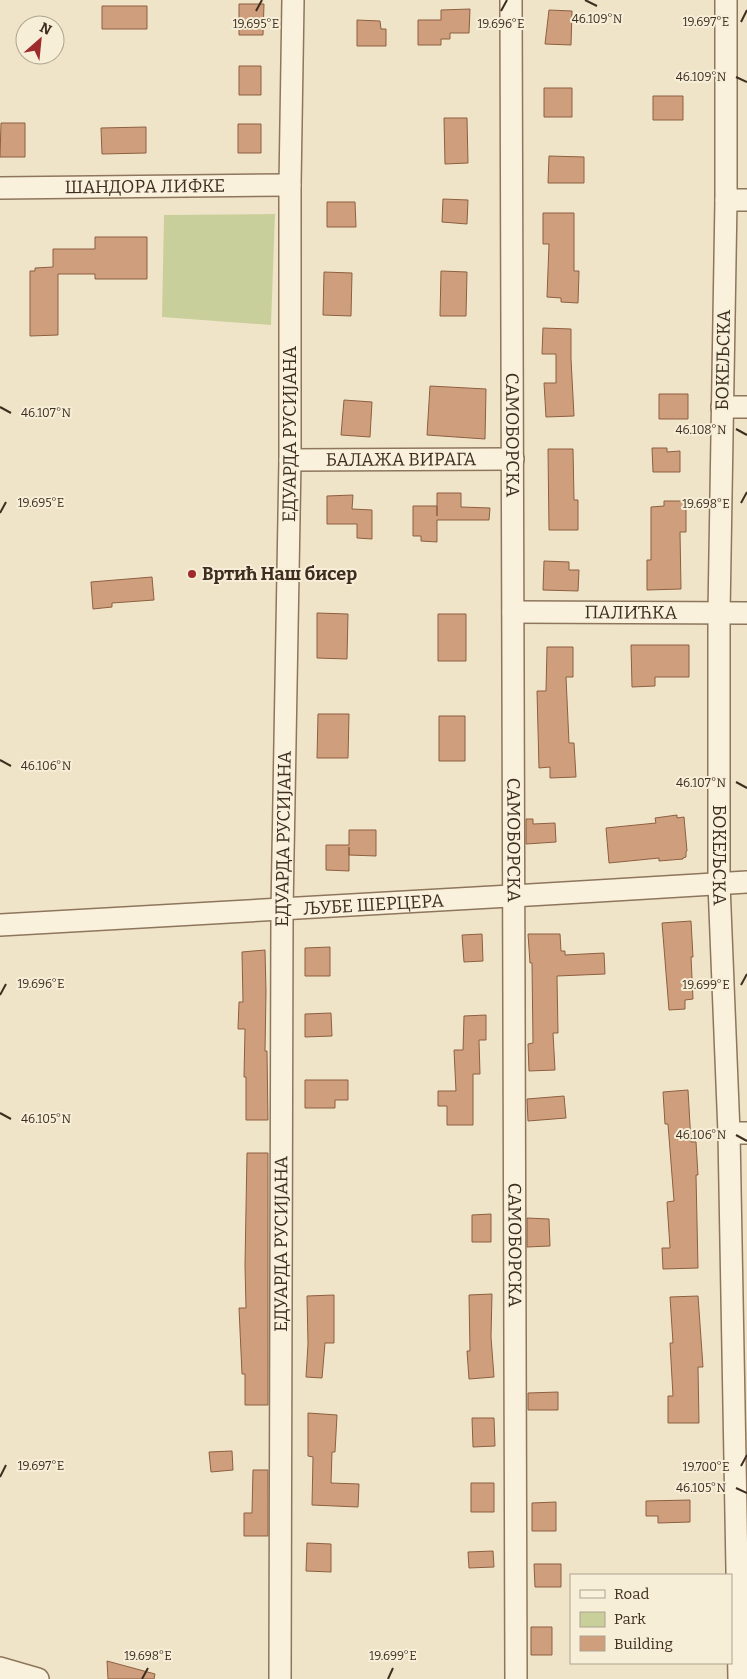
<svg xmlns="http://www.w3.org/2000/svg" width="747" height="1679" viewBox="0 0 747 1679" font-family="Bitter,serif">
<rect width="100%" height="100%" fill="#f0e4c8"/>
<path fill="#c9cf9b" d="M 275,214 L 271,325 L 162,317 L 164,215 Z"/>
<path fill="#cf9f7d" stroke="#8d5f41" d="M 239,4 L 264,4 L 263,35 L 239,35 Z
M 102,6 L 147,6 L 147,29 L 102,29 Z
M 470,9 L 469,33 L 450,33 L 450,39 L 441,39 L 441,45 L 418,45 L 418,20 L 441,20 L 441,10 Z
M 549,10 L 572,11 L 571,45 L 545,44 Z
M 357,20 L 380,21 L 381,29 L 386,29 L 386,46 L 357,46 Z
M 239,66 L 261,66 L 261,95 L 239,95 Z
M 544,88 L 572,88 L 572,117 L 544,117 Z
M 653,96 L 683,96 L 683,120 L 653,120 Z
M 444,118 L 467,118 L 468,163 L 445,164 Z
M 1,123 L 25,123 L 25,157 L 0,157 Z
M 238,124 L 261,124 L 261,153 L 238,153 Z
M 146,127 L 146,153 L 102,154 L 101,128 Z
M 549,156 L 584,157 L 584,183 L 548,183 Z
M 443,199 L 468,200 L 467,224 L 442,222 Z
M 327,202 L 355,202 L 356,227 L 327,227 Z
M 543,213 L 574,213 L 574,271 L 579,271 L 578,303 L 561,302 L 561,298 L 547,297 L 549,244 L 543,244 Z
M 95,237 L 147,237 L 147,279 L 95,279 L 95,274 L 58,274 L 58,335 L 30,336 L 30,271 L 35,271 L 35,268 L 53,267 L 53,249 L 95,249 Z
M 441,271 L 467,272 L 466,316 L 440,316 Z
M 324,272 L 352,273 L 351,316 L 323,315 Z
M 543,328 L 571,329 L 571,359 L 574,416 L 546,417 L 544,383 L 556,383 L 556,354 L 542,354 Z
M 430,386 L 486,389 L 485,439 L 427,435 Z
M 659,394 L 688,394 L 688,419 L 659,419 Z
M 344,400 L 372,402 L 370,437 L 341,435 Z
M 652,448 L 667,448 L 667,452 L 680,451 L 680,472 L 653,472 Z
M 548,449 L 573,449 L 574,500 L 578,500 L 578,530 L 549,530 Z
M 437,493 L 461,493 L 461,507 L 490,508 L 489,520 L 437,520 L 437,542 L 421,541 L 421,536 L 413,536 L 413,506 L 437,506 L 437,516 Z
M 353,495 L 352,509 L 372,510 L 372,539 L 357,538 L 357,524 L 327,524 L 327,496 Z
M 664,501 L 686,501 L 686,532 L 680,532 L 681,589 L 647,590 L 647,560 L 651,560 L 651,507 L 664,506 Z
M 544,561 L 569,562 L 569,570 L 579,570 L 578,591 L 543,590 Z
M 152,577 L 154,600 L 112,603 L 112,607 L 93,609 L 91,582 Z
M 317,613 L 348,614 L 347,659 L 317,658 Z
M 438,614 L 466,614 L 466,661 L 438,661 Z
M 631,645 L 689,645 L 689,677 L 655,677 L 655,686 L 632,687 Z
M 547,647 L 573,647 L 573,677 L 566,677 L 569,743 L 574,743 L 576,777 L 550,778 L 550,767 L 539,768 L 537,691 L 546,691 Z
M 318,714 L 349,714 L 348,758 L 317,758 Z
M 439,716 L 465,716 L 465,761 L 439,761 Z
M 677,815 L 677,818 L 684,817 L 687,851 L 686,852 L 686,857 L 683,858 L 683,859 L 659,861 L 659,858 L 609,863 L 606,828 L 656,823 L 655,818 Z
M 526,819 L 533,819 L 533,824 L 555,823 L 556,842 L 526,844 Z
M 349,830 L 376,830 L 376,856 L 349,855 L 349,847 L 349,871 L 326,870 L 326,845 L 349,845 Z
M 691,921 L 693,957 L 691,957 L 693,999 L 685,1000 L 685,1009 L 669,1010 L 662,923 Z
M 482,934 L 483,961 L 464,962 L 462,935 Z
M 528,934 L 560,934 L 561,951 L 565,951 L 565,955 L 604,953 L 605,974 L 557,976 L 558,1033 L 553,1033 L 555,1070 L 529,1071 L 528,1044 L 533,1043 L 532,963 L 530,963 Z
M 330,947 L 330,976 L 305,976 L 305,948 Z
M 265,950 L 266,991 L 265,1051 L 267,1051 L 268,1120 L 246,1120 L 246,1077 L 244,1077 L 245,1029 L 238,1029 L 239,1002 L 243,1002 L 242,952 Z
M 331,1013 L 332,1036 L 305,1037 L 305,1014 Z
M 486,1015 L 486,1040 L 479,1040 L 480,1074 L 473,1074 L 473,1125 L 447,1125 L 447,1106 L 438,1106 L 438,1091 L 456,1091 L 454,1050 L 463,1050 L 464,1016 Z
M 305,1080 L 348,1080 L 348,1100 L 335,1100 L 335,1108 L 305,1108 Z
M 688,1090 L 691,1142 L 696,1142 L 698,1175 L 696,1175 L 698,1268 L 663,1269 L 662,1248 L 670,1248 L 667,1202 L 674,1201 L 668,1124 L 665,1124 L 663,1092 Z
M 564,1096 L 566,1118 L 528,1121 L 527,1099 Z
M 247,1153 L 268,1153 L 268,1405 L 245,1405 L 245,1374 L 242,1374 L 239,1308 L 246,1308 L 245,1265 Z
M 491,1214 L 491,1242 L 472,1242 L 472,1215 Z
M 527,1218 L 549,1219 L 550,1246 L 527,1247 Z
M 492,1294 L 491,1337 L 494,1377 L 469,1379 L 467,1351 L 470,1351 L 469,1295 Z
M 334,1295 L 334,1343 L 325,1343 L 322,1378 L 306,1377 L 308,1344 L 307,1296 Z
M 698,1296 L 703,1367 L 698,1367 L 699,1423 L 668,1423 L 668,1396 L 673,1396 L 670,1343 L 673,1343 L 670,1297 Z
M 558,1392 L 558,1410 L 528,1410 L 528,1393 Z
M 308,1413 L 337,1415 L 335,1452 L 332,1452 L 331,1483 L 359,1484 L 358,1507 L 312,1505 L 313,1457 L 308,1456 Z
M 472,1418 L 494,1418 L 495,1446 L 473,1447 Z
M 232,1451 L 233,1470 L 211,1472 L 209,1452 Z
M 253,1470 L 268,1470 L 268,1536 L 244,1536 L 244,1513 L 252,1513 Z
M 471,1483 L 494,1483 L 494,1512 L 471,1512 Z
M 690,1500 L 690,1522 L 658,1523 L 658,1516 L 646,1516 L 646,1501 Z
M 556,1502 L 556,1531 L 532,1531 L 532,1503 Z
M 307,1543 L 331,1544 L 331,1572 L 306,1571 Z
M 493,1551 L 494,1567 L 469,1568 L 468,1552 Z
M 534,1564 L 561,1564 L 561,1587 L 535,1587 Z
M 531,1627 L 552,1627 L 552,1655 L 531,1655 Z
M 107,1661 L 155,1674 L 154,1679 L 108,1679 Z"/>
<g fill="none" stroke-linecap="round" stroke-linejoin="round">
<g stroke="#8d765c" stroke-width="24">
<g id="street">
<path id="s1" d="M 511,0 L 516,1679"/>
<path id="s2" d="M 726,0 L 726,200 L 719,613 L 719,884 L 729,1133 L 739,1679"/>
<path id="s3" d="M 0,188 L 290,185"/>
<path d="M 726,200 L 747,200"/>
<path d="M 722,407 L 747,407"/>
<path id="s4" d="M 290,460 L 513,459"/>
<path id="s5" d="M 513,612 L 747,613"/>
<path id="s6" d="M 0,925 C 249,913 498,897 747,882"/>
<path d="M 729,1133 L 747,1133"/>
<path d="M 0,1668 L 38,1679"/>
<path id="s7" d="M 280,1679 L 282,911 L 290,460 L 290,185 L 293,0"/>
</g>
</g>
<use href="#street" stroke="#faf1dc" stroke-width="21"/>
</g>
<path fill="none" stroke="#3d2e20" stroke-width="2" d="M 585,0 L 597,6M 256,11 L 262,0M 501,11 L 507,0M 741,22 L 747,10M 736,77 L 747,82M 0,407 L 11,413M 736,429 L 747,435M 741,503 L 747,492M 0,513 L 6,502M 0,760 L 11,766M 736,782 L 747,788M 741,985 L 747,974M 0,995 L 6,984M 0,1113 L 11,1119M 736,1135 L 747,1141M 741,1466 L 747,1455M 0,1477 L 6,1465M 736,1488 L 747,1493M 142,1679 L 148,1668M 388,1679 L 393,1668"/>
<circle fill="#9e2a2b" stroke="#f7eed8" stroke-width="2" cx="192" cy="574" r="5"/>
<g text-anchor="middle" stroke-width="4" stroke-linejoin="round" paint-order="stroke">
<g font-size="18" fill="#3d2e20" stroke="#f7eed8">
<text dy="6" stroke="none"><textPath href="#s3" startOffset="145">ШАНДОРА ЛИФКЕ</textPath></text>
<text transform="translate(723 360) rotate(-89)" y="6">БОКЕЉСКА</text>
<text dy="6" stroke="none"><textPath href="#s7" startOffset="1245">ЕДУАРДА РУСИЈАНА</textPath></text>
<text dy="6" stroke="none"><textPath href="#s1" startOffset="435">САМОБОРСКА</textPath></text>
<text dy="6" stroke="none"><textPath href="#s4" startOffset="111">БАЛАЖА ВИРАГА</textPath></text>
<text dy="6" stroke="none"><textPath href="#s5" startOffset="118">ПАЛИЋКА</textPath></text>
<text dy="6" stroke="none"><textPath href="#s7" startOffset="840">ЕДУАРДА РУСИЈАНА</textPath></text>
<text dy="6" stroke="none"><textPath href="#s1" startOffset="840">САМОБОРСКА</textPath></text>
<text dy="6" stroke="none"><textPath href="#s2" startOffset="855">БОКЕЉСКА</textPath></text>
<text dy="6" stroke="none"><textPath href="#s6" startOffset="374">ЉУБЕ ШЕРЦЕРА</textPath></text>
<text dy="6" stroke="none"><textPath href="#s7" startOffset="435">ЕДУАРДА РУСИЈАНА</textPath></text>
<text dy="6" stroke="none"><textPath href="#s1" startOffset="1245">САМОБОРСКА</textPath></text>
</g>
<g font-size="18" font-weight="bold" fill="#3d2e20" stroke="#f7eed8" text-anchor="start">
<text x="202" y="580">Вртић Наш бисер</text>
</g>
</g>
<g font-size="12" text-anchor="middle" fill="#3d2e20" stroke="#f7eed8" stroke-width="4" stroke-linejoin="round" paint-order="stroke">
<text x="597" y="23">46.109°N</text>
<text x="706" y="26">19.697°E</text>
<text x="256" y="28">19.695°E</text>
<text x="501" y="28">19.696°E</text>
<text x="701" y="81">46.109°N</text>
<text x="46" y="417">46.107°N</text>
<text x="701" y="434">46.108°N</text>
<text x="41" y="507">19.695°E</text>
<text x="706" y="508">19.698°E</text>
<text x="46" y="770">46.106°N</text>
<text x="701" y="787">46.107°N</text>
<text x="41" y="988">19.696°E</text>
<text x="706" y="989">19.699°E</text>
<text x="46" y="1123">46.105°N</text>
<text x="701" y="1139">46.106°N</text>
<text x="41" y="1470">19.697°E</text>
<text x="706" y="1471">19.700°E</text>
<text x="701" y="1492">46.105°N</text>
<text x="148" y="1660">19.698°E</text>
<text x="393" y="1660">19.699°E</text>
</g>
<rect x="570" y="1574" width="162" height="90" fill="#f7eed8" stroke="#ada18e"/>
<rect x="580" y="1590" width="25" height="8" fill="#faf1dc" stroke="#ada18e"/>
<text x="614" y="1599" font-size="15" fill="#3d2e20">Road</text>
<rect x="580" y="1612" width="25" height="15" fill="#c9cf9b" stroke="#ada18e"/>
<text x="614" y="1624" font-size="15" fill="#3d2e20">Park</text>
<rect x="580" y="1636" width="25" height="15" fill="#cf9f7d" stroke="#ada18e"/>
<text x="614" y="1649" font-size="15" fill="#3d2e20">Building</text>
<g transform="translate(40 40) rotate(27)"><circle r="24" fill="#f7eed8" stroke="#ada18e"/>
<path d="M0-4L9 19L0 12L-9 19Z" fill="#9e2a2b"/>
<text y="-8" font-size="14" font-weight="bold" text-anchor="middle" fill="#3d2e20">N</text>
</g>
</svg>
